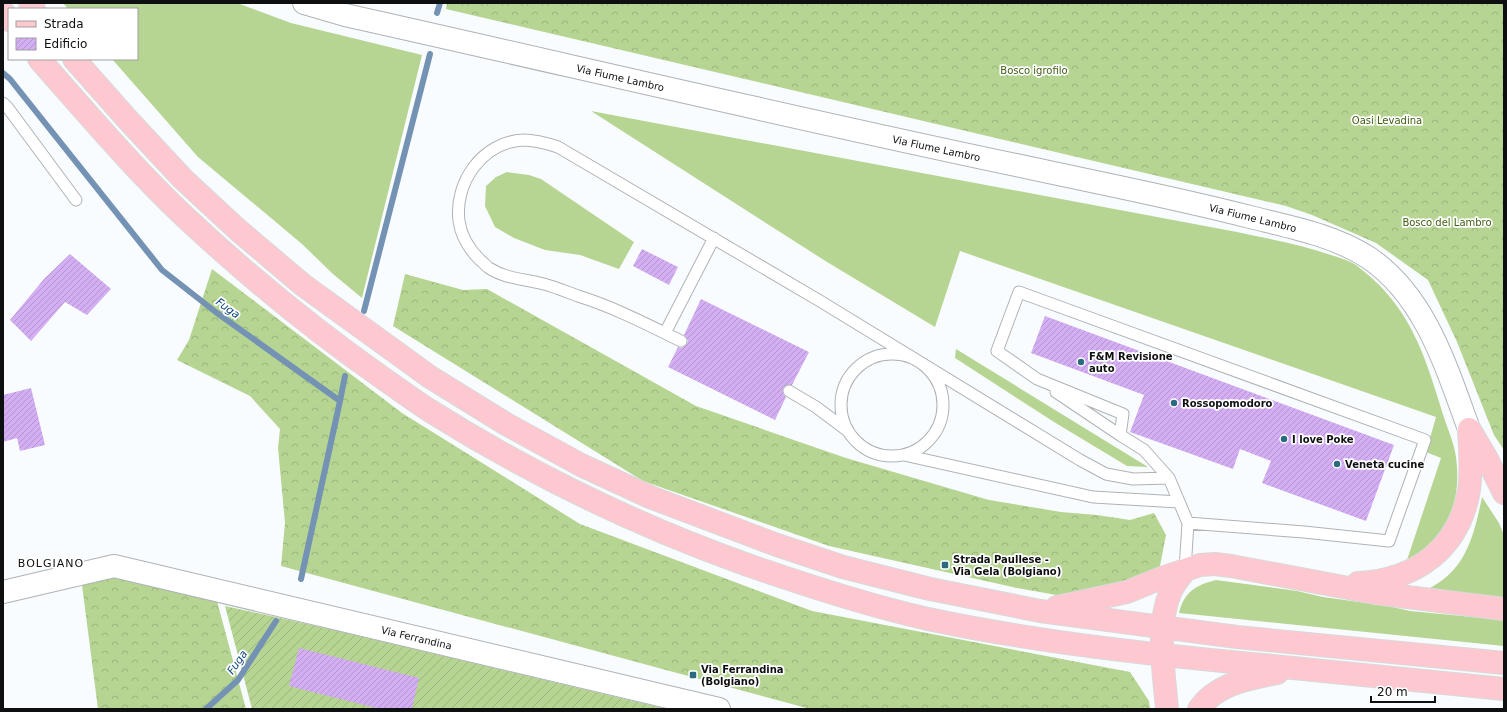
<svg xmlns="http://www.w3.org/2000/svg" width="1507" height="712" viewBox="0 0 1507 712" font-family="'DejaVu Sans',sans-serif">
<defs>
<pattern id="forest-crowns" width="20" height="18" patternUnits="userSpaceOnUse"><rect width="20" height="18" fill="#b6d592"/><path d="M2 6a3 3 0 1 1 6 0M12 15a3 3 0 1 1 6 0" fill="none" stroke="#9bb67d"/></pattern>
<pattern id="garden-furrows" width="10" height="10" patternUnits="userSpaceOnUse"><rect width="10" height="10" fill="#b6d592"/><path d="M-1 1l2-2M0 10L10 0M9 11l2-2" fill="none" stroke="#9bb67d"/></pattern>
<pattern id="building-hatch" width="6" height="6" patternUnits="userSpaceOnUse"><rect width="6" height="6" fill="#d4aef2"/><path d="M-1 1l2-2M0 6l6-6M5 7l2-2" fill="none" stroke="#b594ce"/></pattern>
</defs>
<rect width="100%" height="100%" fill="#f9fcff"/>
<path fill="#b6d592" d="M 63,3 L 237,3 L 291,23 L 422,55 L 362,298 L 333,274 L 302,244 L 198,157 L 112,59 L 137,59 L 137,9 L 68,9 Z
M 591,111 L 1237,232 C 1270,239 1303,245 1334,256 C 1341,258 1350,261 1356,265 C 1408,304 1423,349 1441,408 C 1445,423 1454,441 1456,457 C 1462,500 1448,541 1407,560 L 1441,458 L 1426,452 L 1436,417 L 960,251 L 935,327 L 827,262 Z
M 507,172 L 529,175 L 541,179 L 634,242 L 619,269 L 580,255 L 545,250 L 514,238 L 495,227 L 485,206 L 486,186 L 496,177 Z
M 956,349 L 1148,467 L 1127,466 L 1054,422 L 955,358 Z
M 1482,497 L 1499,523 L 1504,535 L 1504,603 L 1421,593 C 1429,588 1438,584 1445,578 C 1469,559 1476,526 1482,497 Z
M 1216,580 L 1297,591 L 1323,597 L 1388,606 L 1410,611 L 1504,620 L 1504,646 L 1179,613 C 1184,592 1196,585 1216,580 Z"/>
<path fill="url(#forest-crowns)" d="M 447,3 L 1504,3 L 1504,450 L 1494,435 L 1457,342 L 1428,280 L 1376,243 L 1312,215 L 1286,206 L 446,9 Z
M 212,269 L 402,413 L 580,524 L 812,611 L 1130,672 L 1149,701 L 1150,709 L 810,709 L 281,566 L 285,523 L 278,448 L 280,429 L 250,396 L 177,360 L 189,340 Z
M 405,274 L 463,290 L 487,289 L 696,406 L 846,458 L 989,500 L 1061,512 L 1097,515 L 1130,520 L 1154,513 L 1166,535 L 1160,566 L 1127,584 L 1062,596 L 1017,588 L 829,546 L 643,481 L 393,326 Z
M 116,575 L 217,601 L 246,709 L 98,709 L 82,585 Z"/>
<path fill="url(#garden-furrows)" d="M 225,606 L 330,629 L 667,709 L 252,709 Z"/>
<g fill="none" stroke-linecap="round" stroke-linejoin="round">
<path stroke="#7492b4" stroke-width="6" d="M 437,13 L 440,3
M 3,73 L 10,79 L 162,270 L 217,313 L 340,401 L 301,579
M 364,311 L 430,54
M 340,401 L 345,376
M 206,709 L 238,680 L 276,621"/>
</g>
<path fill="url(#building-hatch)" d="M 642,249 L 678,267 L 669,285 L 633,266 Z
M 70,254 L 111,289 L 87,315 L 65,302 L 31,341 L 10,320 L 44,279 Z
M 701,299 L 809,352 L 792,385 L 786,385 L 783,388 L 783,394 L 786,397 L 775,420 L 668,367 L 678,347 L 682,348 L 687,344 L 688,340 L 684,335 Z
M 1045,316 L 1394,445 L 1366,521 L 1262,483 L 1271,461 L 1240,449 L 1233,469 L 1130,432 L 1144,395 L 1031,353 Z
M 31,388 L 45,445 L 20,451 L 17,438 L 3,442 L 3,395 Z
M 299,648 L 419,678 L 412,709 L 380,709 L 289,686 Z"/>
<g fill="none" stroke-linecap="round" stroke-linejoin="round">
<g stroke="#afb3b6" stroke-width="13">
<path id="lane" d="M 3,103 L 8,108 L 76,200
M 665,333 L 714,238
M 681,341 C 648,325 614,307 578,296 C 567,292 555,287 544,284 C 525,279 506,279 489,268 C 486,266 483,262 480,260 C 469,249 461,236 459,221 C 454,182 483,142 523,140 C 536,140 546,143 558,147 L 820,301 L 1080,460 L 1106,474 L 1133,479 L 1169,478
M841 405a51 51 0 1 1 102 0a51 51 0 1 1-102 0Z
M 789,391 L 816,407 L 848,431
M 1056,392 L 1120,435 L 1144,450 L 1169,478 L 1188,523
M 1120,435 L 1123,414 L 1037,379 L 997,351 L 1019,292 L 1425,440 L 1389,541 L 1304,532 L 1188,523 L 1185,570
M 904,455 L 1093,497 L 1179,502"/>
</g>
<g stroke="#afb3b6" stroke-width="24">
<g id="street">
<path id="s1" d="M 304,3 L 345,15 C 569,65 792,118 1016,165 C 1094,182 1173,197 1250,217 C 1290,227 1334,235 1369,258 C 1426,297 1446,367 1469,429"/>
<path id="s2" d="M 3,592 L 114,566 L 719,709"/>
</g>
</g>
<g stroke="#d8d9d9" stroke-width="24">
<path id="primary" d="M 30,3 L 34,9
M 3,12 L 9,20
M 39,59 C 86,112 133,168 185,217 C 248,276 314,330 384,379 C 400,390 416,402 432,412 C 531,474 636,525 745,564 C 805,585 866,605 928,619 C 1041,643 1157,655 1273,666 C 1350,673 1427,681 1504,689
M 74,59 L 128,120 L 183,179 L 238,230 L 303,285 L 430,377 L 506,424 L 581,465 L 650,497 L 777,545 L 843,567 L 930,589 L 1040,611 L 1237,637 L 1504,663
M 1470,430 L 1486,457 L 1504,493
M 1358,583 C 1416,580 1459,549 1469,490 C 1472,470 1470,449 1469,429
M 1057,607 L 1127,592 L 1159,579 L 1200,565 L 1215,564 L 1231,566 L 1375,593 L 1504,609
M 1167,709 C 1164,673 1156,627 1170,593 C 1173,585 1180,577 1185,570
M 1199,709 C 1217,683 1249,679 1277,673"/>
</g>
<use href="#lane" stroke="#fff" stroke-width="11"/>
<use href="#street" stroke="#fff" stroke-width="22"/>
<use href="#primary" stroke="#fec8d0" stroke-width="22"/>
</g>
<g fill="#2a6b7f" stroke="#fff" stroke-width="1.5">
<circle cx="1081" cy="362" r="4"/>
<circle cx="1174" cy="403" r="4"/>
<circle cx="1284" cy="439" r="4"/>
<circle cx="1337" cy="464" r="4"/>
<rect x="941" y="561" width="8" height="8" rx="2"/>
<rect x="689" y="671" width="8" height="8" rx="2"/>
</g>
<g text-anchor="middle" stroke-width="3.5" stroke-linejoin="round" paint-order="stroke">
<g font-size="10" fill="#425e13" stroke="#fff">
<text x="1034" y="74">Bosco igrofilo</text>
<text x="1387" y="124">Oasi Levadina</text>
<text x="1447" y="226">Bosco del Lambro</text>
</g>
<g font-size="10" fill="#0e0f10" stroke="#fff">
<text dy="4" stroke="none"><textPath href="#s1" startOffset="325">Via Fiume Lambro</textPath></text>
<text dy="4" stroke="none"><textPath href="#s1" startOffset="649">Via Fiume Lambro</textPath></text>
<text dy="4" stroke="none"><textPath href="#s1" startOffset="973">Via Fiume Lambro</textPath></text>
<text dy="4" stroke="none"><textPath href="#s2" startOffset="425">Via Ferrandina</textPath></text>
</g>
<g font-size="10" font-weight="bold" fill="#0e0f10" stroke="#fff" text-anchor="start">
<text x="1089" y="360">F&amp;M Revisione<tspan x="1089" dy="12">auto</tspan></text>
<text x="1182" y="407">Rossopomodoro</text>
<text x="1292" y="443">I love Poke</text>
<text x="1345" y="468">Veneta cucine</text>
<text x="953" y="563">Strada Paullese -<tspan x="953" dy="12">Via Gela (Bolgiano)</tspan></text>
<text x="701" y="673">Via Ferrandina<tspan x="701" dy="12">(Bolgiano)</tspan></text>
</g>
<g font-size="11" font-style="italic" fill="#0f477d" stroke="#fff">
<text transform="translate(228 308) rotate(36)" y="4">Fuga</text>
<text transform="translate(237 662) rotate(-55)" y="4">Fuga</text>
</g>
<g font-size="11" letter-spacing="1" fill="#0e0f10" stroke="#fff">
<text x="51" y="567">BOLGIANO</text>
</g>
</g>
<rect width="1507" height="712" fill="none" stroke="#0e0f10" stroke-width="8"/>
<rect x="8" y="8" width="130" height="52" fill="#ffffff" stroke="#9f9f9f"/>
<rect x="16" y="21" width="20" height="6" fill="#fec8d0" stroke="#9f9f9f"/>
<text x="44" y="28" font-size="12" fill="#0e0f10">Strada</text>
<rect x="16" y="38" width="20" height="12" fill="url(#building-hatch)" stroke="#9f9f9f"/>
<text x="44" y="48" font-size="12" fill="#0e0f10">Edificio</text>
<path d="M1371 696v6h64v-6" fill="none" stroke="#0e0f10" stroke-width="2"/>
<text x="1377" y="696" font-size="12" fill="#0e0f10" stroke="#ffffff" stroke-width="3" paint-order="stroke">20 m</text>
</svg>
